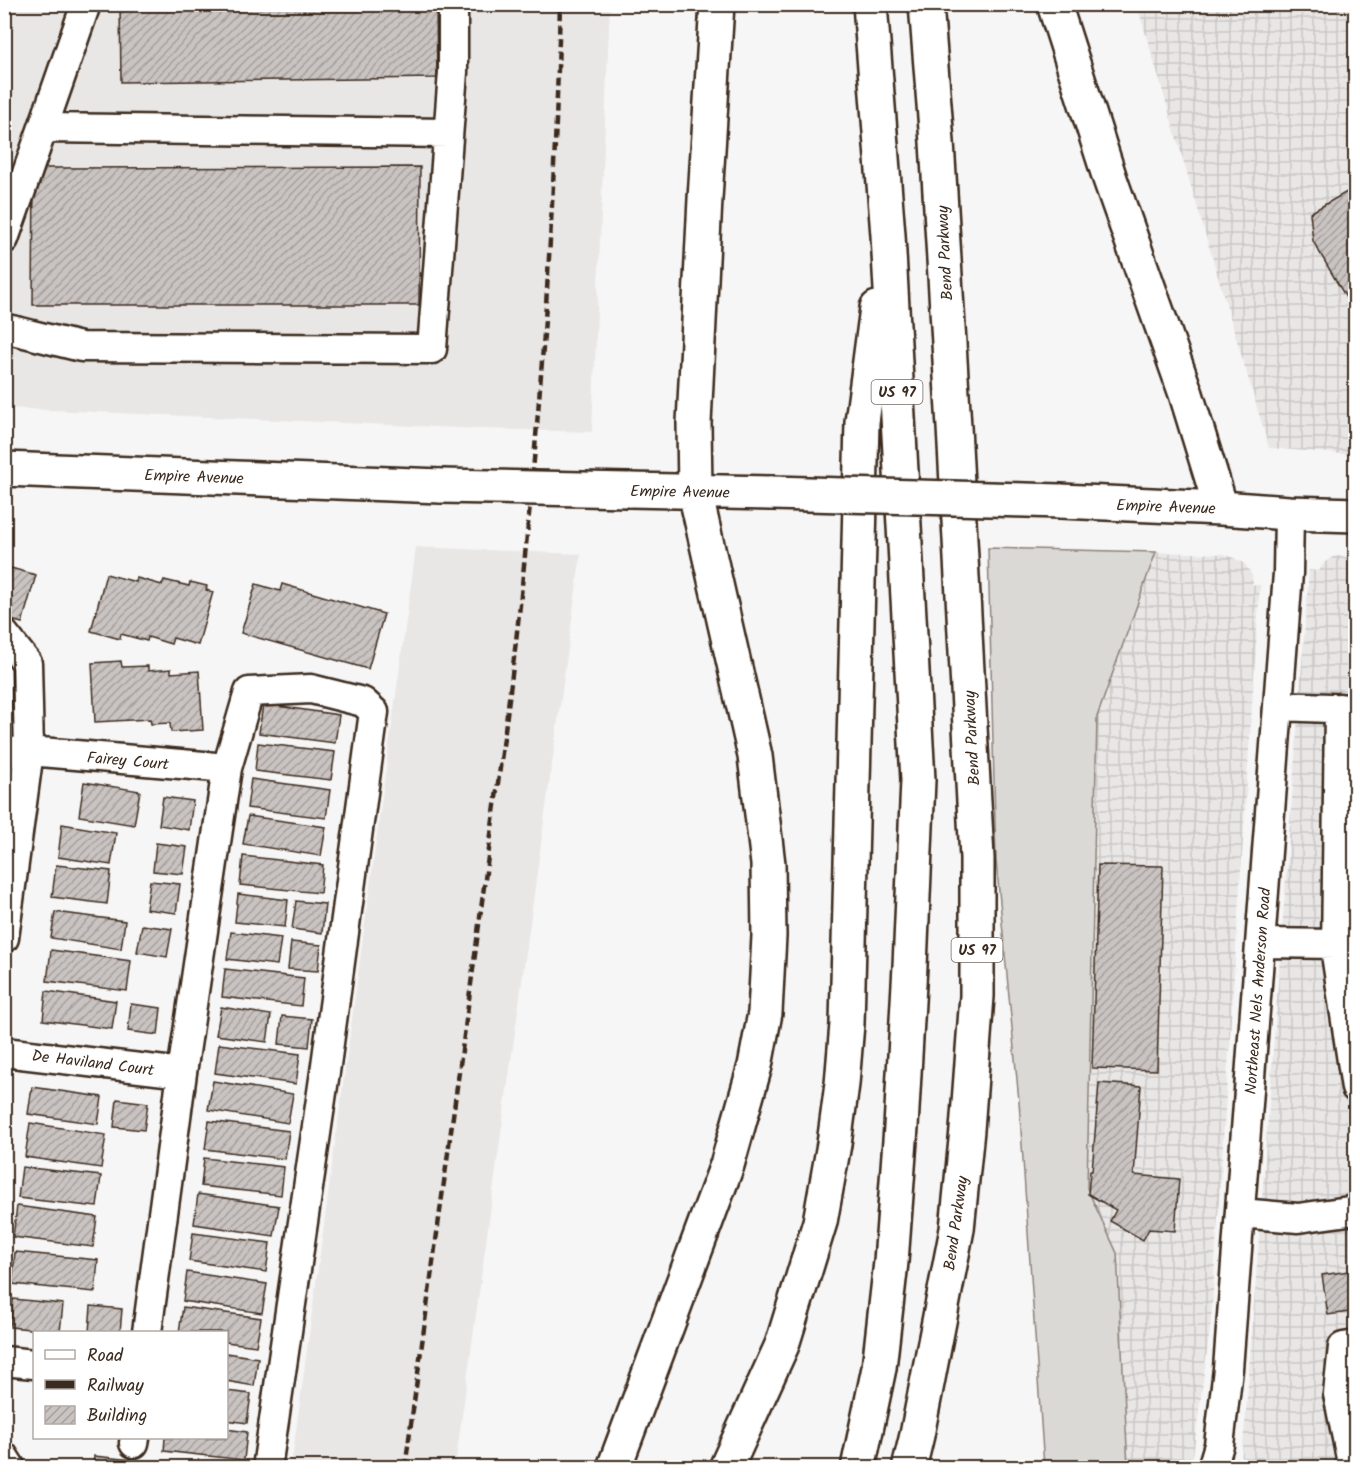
<svg xmlns="http://www.w3.org/2000/svg" width="1360" height="1472" viewBox="0 0 1360 1472" font-family="Kalam,sans-serif">
<defs>
<pattern id="industrial-grid" width="8" height="8" patternUnits="userSpaceOnUse" patternTransform="scale(1.5)"><rect width="8" height="8" fill="#e9e7e6"/><path d="M0 4h8M4 0v8" fill="none" stroke="#c9c6c5"/></pattern>
<pattern id="building-hatch" width="6" height="6" patternUnits="userSpaceOnUse" patternTransform="scale(1.5)"><rect width="6" height="6" fill="#c9c3c1"/><path d="M-1 1l2-2M0 6l6-6M5 7l2-2" fill="none" stroke="#a49f9c"/></pattern>
</defs>
<rect width="100%" height="100%" fill="#f7f6f6"/>
<filter id="ink" filterUnits="userSpaceOnUse"><feTurbulence type="fractalNoise" baseFrequency=".0167" numOctaves="2"/><feDisplacementMap in="SourceGraphic" scale="12" xChannelSelector="R" yChannelSelector="G"/><feConvolveMatrix kernelMatrix="1 2 1 2 8 2 1 2 1" color-interpolation-filters="sRGB"/></filter>
<g filter="url(#ink)">
<path fill="#e9e7e6" d="M 5,5 L 610,5 L 592,432 L 480,429 L 5,408 Z
M 416,547 L 581,554 L 455,1467 L 291,1467 Z"/>
<path fill="url(#industrial-grid)" d="M 1137,5 L 1355,5 L 1355,455 L 1269,448 Z
M 1156,552 L 1224,554 L 1236,559 L 1245,564 L 1252,575 L 1253,585 L 1260,585 L 1211,1322 L 1193,1456 L 1187,1467 L 1128,1467 L 1117,1253 L 1087,1188 L 1097,717 Z
M 1338,556 L 1355,556 L 1355,1467 L 1240,1468 L 1245,1424 L 1309,570 L 1318,571 L 1325,562 L 1333,557 Z"/>
<path fill="#dbd9d6" stroke="#8b827a" stroke-width="1.5" d="M 988,548 L 1156,552 L 1097,717 L 1087,1188 L 1117,1253 L 1128,1467 L 1044,1467 L 1019,1101 L 996,860 Z"/>
<path fill="url(#building-hatch)" stroke="#3b2a1e" stroke-width="1.5" d="M 120,4 L 436,4 L 437,78 L 121,82 Z
M 420,167 L 419,305 L 33,305 L 34,168 Z
M 1352,189 L 1356,196 L 1356,315 L 1313,241 L 1310,213 Z
M 11,568 L 36,575 L 22,623 L 4,618 L 4,592 Z
M 4,571 L 10,573 L 4,592 Z
M 106,574 L 136,582 L 137,578 L 162,585 L 164,580 L 189,586 L 190,582 L 207,586 L 206,590 L 213,592 L 198,645 L 173,638 L 171,644 L 148,637 L 147,641 L 121,634 L 120,639 L 91,631 Z
M 256,584 L 280,591 L 282,584 L 384,614 L 368,669 L 241,633 Z
M 121,661 L 122,667 L 148,666 L 148,671 L 171,669 L 171,673 L 199,671 L 203,730 L 171,732 L 170,723 L 151,724 L 150,719 L 95,722 L 92,663 Z
M 263,704 L 339,715 L 335,743 L 259,733 Z
M 258,743 L 335,752 L 331,780 L 255,771 Z
M 251,779 L 330,790 L 326,818 L 247,808 Z
M 84,782 L 140,791 L 134,825 L 79,816 Z
M 163,797 L 193,801 L 189,830 L 159,825 Z
M 248,816 L 326,827 L 321,856 L 243,844 Z
M 62,824 L 116,833 L 111,865 L 58,857 Z
M 156,843 L 187,847 L 183,874 L 153,871 Z
M 243,856 L 323,865 L 320,893 L 240,885 Z
M 56,865 L 111,871 L 107,904 L 52,897 Z
M 1098,865 L 1163,866 L 1157,1070 L 1092,1068 Z
M 150,881 L 180,884 L 176,913 L 146,909 Z
M 238,894 L 288,900 L 285,927 L 235,922 Z
M 296,901 L 325,904 L 322,933 L 292,929 Z
M 55,912 L 125,921 L 121,949 L 51,938 Z
M 142,925 L 172,929 L 167,957 L 137,952 Z
M 231,932 L 281,938 L 277,965 L 227,959 Z
M 291,942 L 321,945 L 318,971 L 288,969 Z
M 51,950 L 131,961 L 127,991 L 47,981 Z
M 225,969 L 304,978 L 301,1006 L 222,997 Z
M 46,991 L 116,1001 L 112,1029 L 43,1020 Z
M 131,1004 L 161,1008 L 158,1035 L 128,1031 Z
M 221,1007 L 271,1015 L 267,1042 L 216,1035 Z
M 282,1016 L 312,1019 L 309,1047 L 279,1044 Z
M 219,1044 L 300,1054 L 296,1084 L 215,1073 Z
M 213,1081 L 293,1094 L 288,1123 L 208,1110 Z
M 1099,1083 L 1141,1086 L 1134,1175 L 1179,1179 L 1175,1231 L 1149,1229 L 1143,1240 L 1110,1221 L 1116,1210 L 1088,1194 L 1090,1171 L 1092,1171 Z
M 32,1087 L 102,1097 L 98,1124 L 28,1114 Z
M 117,1099 L 148,1103 L 144,1130 L 114,1127 Z
M 209,1121 L 289,1131 L 285,1159 L 205,1149 Z
M 30,1123 L 106,1135 L 101,1168 L 25,1157 Z
M 204,1158 L 284,1167 L 281,1195 L 201,1186 Z
M 22,1167 L 101,1176 L 97,1207 L 18,1198 Z
M 198,1194 L 279,1206 L 274,1236 L 194,1224 Z
M 17,1206 L 97,1217 L 93,1247 L 13,1237 Z
M 193,1233 L 270,1243 L 266,1272 L 189,1261 Z
M 15,1252 L 98,1260 L 95,1292 L 12,1284 Z
M 1356,1270 L 1356,1311 L 1328,1315 L 1322,1275 Z
M 187,1272 L 267,1284 L 262,1313 L 183,1301 Z
M 13,1299 L 63,1304 L 60,1332 L 10,1327 Z
M 91,1306 L 122,1309 L 120,1332 L 89,1332 Z
M 183,1307 L 261,1318 L 256,1346 L 226,1342 L 226,1332 L 179,1332 Z
M 226,1353 L 258,1358 L 254,1386 L 226,1381 Z
M 226,1391 L 251,1394 L 247,1423 L 226,1420 Z
M 226,1429 L 247,1432 L 244,1460 L 164,1451 L 165,1438 L 226,1438 Z
M 94,1456 L 160,1463 L 159,1468 L 93,1468 Z"/>
<g fill="none" stroke-linecap="round" stroke-linejoin="round">
<g stroke="#3b2a1e" stroke-width="33">
<path id="minor" d="M 43,128 L 448,133
M 4,239 L 86,4
M 4,328 L 81,347 L 432,349 L 453,72 L 453,4
M 4,634 L 27,663 L 29,751 L 4,938
M 1278,706 L 1356,709
M 1339,708 L 1336,954 L 1356,1088
M 4,752 L 29,751 L 227,768
M 1261,943 L 1336,944
M 4,1052 L 182,1073
M 1240,1213 L 1298,1218 L 1356,1210
M 147,1332 L 182,1073 L 227,768 L 249,692 L 311,689 L 363,702 L 374,712 L 326,1065 L 267,1468
M 4,1361 L 34,1364
M 134,1443 L 135,1438
M 4,1457 L 11,1468
M 1212,1468 L 1219,1445 L 1228,1369 L 1288,573 L 1289,513
M 1353,1468 L 1338,1394 L 1343,1347 L 1356,1345"/>
</g>
<g stroke="#3b2a1e" stroke-width="38">
<path id="highway" d="M 1054,4 L 1110,179 L 1186,394 L 1221,508
M 4,469 L 441,486
M 629,490 L 772,493
M 1060,501 L 1221,508 L 1289,513 L 1356,515
M 614,1468 L 727,1165 L 755,1066 L 765,1013 L 769,936 L 768,864 L 755,756 L 695,492 L 694,423 L 705,199 L 717,4
M 726,1468 L 782,1345 L 820,1222 L 834,1144 L 842,1084 L 847,1024 L 862,422 L 877,308
M 858,1468 L 879,1368 L 891,1262 L 901,1127 L 910,966 L 918,780 L 888,235 L 870,4
M 909,1468 L 917,1435 L 957,1229 L 967,1130 L 977,996 L 977,858 L 954,427 L 937,142 L 926,4"/>
</g>
<use href="#minor" stroke="#fff" stroke-width="28"/>
<use href="#highway" stroke="#fff" stroke-width="33"/>
<path stroke="#3b2a1e" stroke-width="4.5" stroke-dasharray="9 4.5" stroke-linecap="butt" d="M 405,1468 C 429,1292 453,1116 477,940 C 493,815 512,691 524,565 C 543,379 555,192 560,4"/>
<g stroke="#3b2a1e" stroke-width="38" stroke-linecap="butt">
<path id="highway-bridge" d="M 441,486 L 629,490
M 772,493 L 1060,501"/>
</g>
<use href="#highway-bridge" stroke="#fff" stroke-width="33"/>
</g>
</g>
<g text-anchor="middle" stroke-width="5" stroke-linejoin="round" paint-order="stroke">
<g fill="#fff" stroke="#766a62" stroke-width="1.5">
<rect x="871.5" y="380" width="51" height="24" rx="4.5"/>
<rect x="951.5" y="938" width="51" height="24" rx="4.5"/>
</g>
<g font-size="15" font-weight="bold" fill="#3b2a1e">
<text x="897" y="397">US 97</text>
<text x="977" y="955">US 97</text>
</g>
<g font-size="16" fill="#3b2a1e" stroke="#fff">
<text transform="translate(944 253) rotate(-93)" y="6">Bend Parkway</text>
<text transform="translate(194 476) rotate(2)" y="6">Empire Avenue</text>
<text transform="translate(680 491) rotate(1)" y="6">Empire Avenue</text>
<text transform="translate(1166 506) rotate(2)" y="6">Empire Avenue</text>
<text transform="translate(971 738) rotate(-93)" y="6">Bend Parkway</text>
<text transform="translate(128 760) rotate(5)" y="6">Fairey Court</text>
<text transform="translate(1257 991) rotate(-86)" y="6">Northeast Nels Anderson Road</text>
<text transform="translate(93 1062) rotate(7)" y="6">De Haviland Court</text>
<text transform="translate(955 1223) rotate(-82)" y="6">Bend Parkway</text>
</g>
</g>
<rect width="1360" height="1472" fill="none" stroke="#fff" stroke-width="24"/>
<rect x="12" y="12" width="1336" height="1448" fill="none" stroke="#3b2a1e" stroke-width="2" filter="url(#ink)"/>
<rect x="33" y="1331" width="195" height="108" fill="#ffffff" stroke="#b1aaa5" stroke-width="1.5"/>
<rect x="45" y="1350" width="30" height="9" fill="#ffffff" stroke="#b1aaa5" stroke-width="1.5"/>
<text x="87" y="1361" font-size="18" fill="#3b2a1e">Road</text>
<rect x="45" y="1380" width="30" height="9" fill="#3b2a1e" stroke="#b1aaa5" stroke-width="1.5"/>
<text x="87" y="1391" font-size="18" fill="#3b2a1e">Railway</text>
<rect x="45" y="1406" width="30" height="18" fill="url(#building-hatch)" stroke="#b1aaa5" stroke-width="1.5"/>
<text x="87" y="1421" font-size="18" fill="#3b2a1e">Building</text>
</svg>
